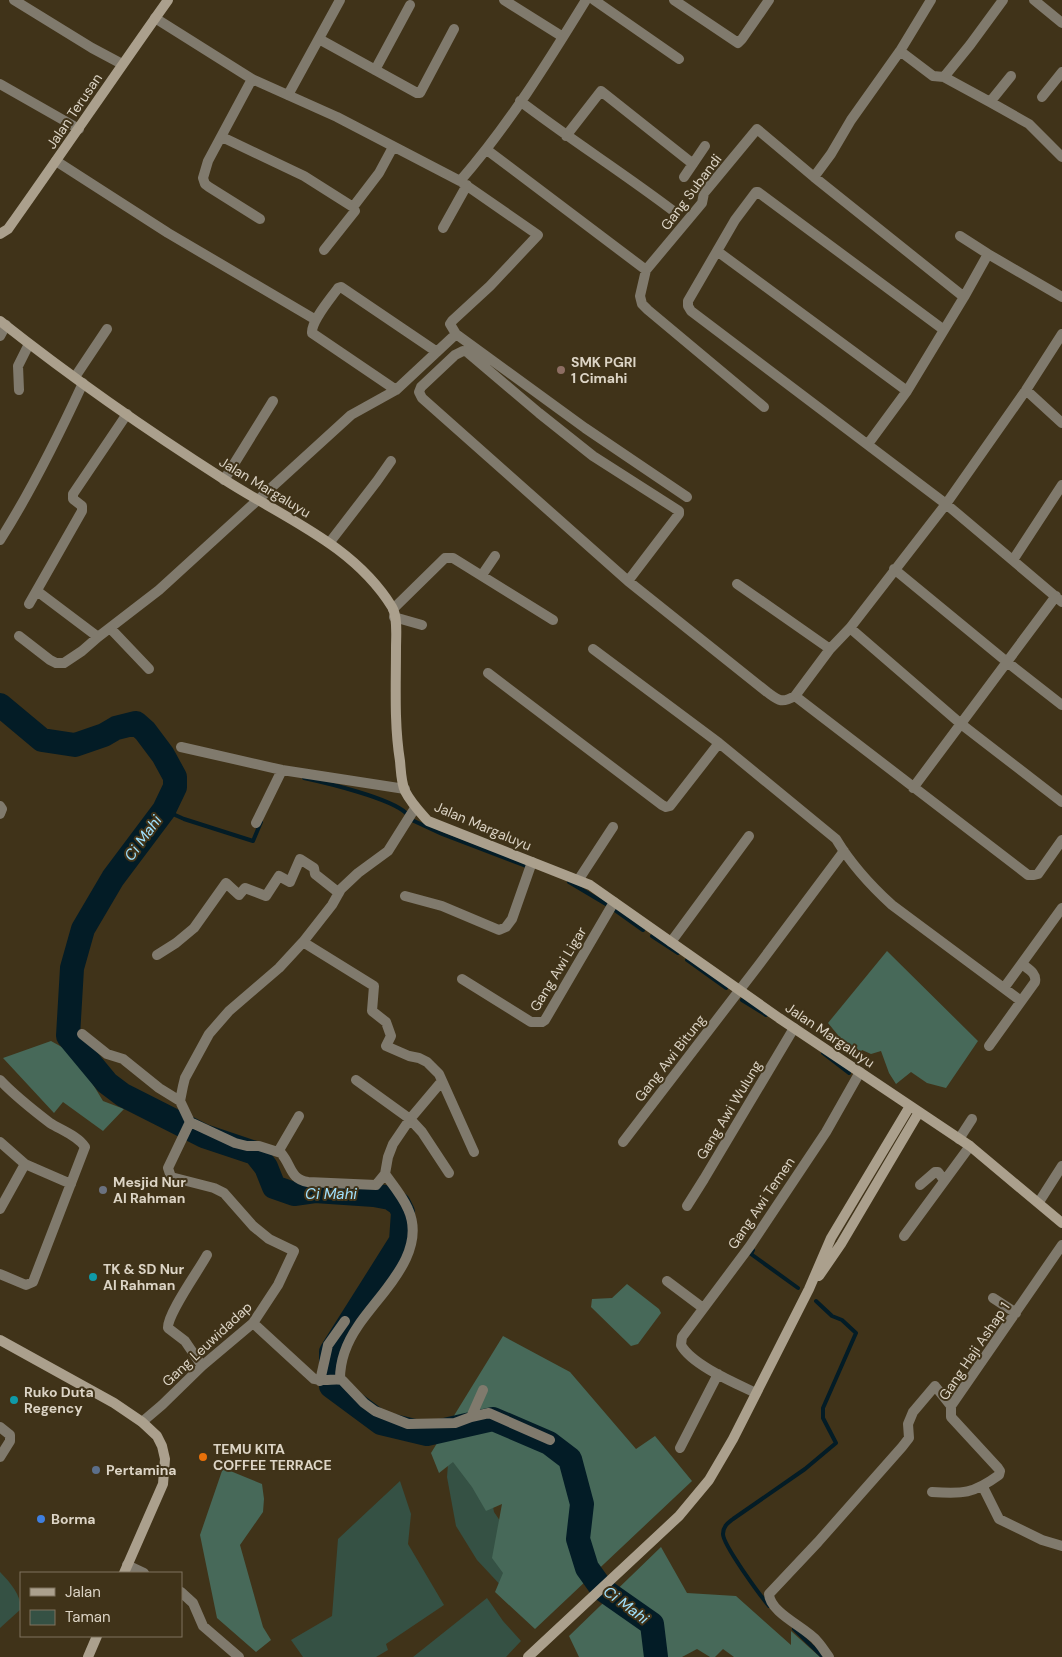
<svg xmlns="http://www.w3.org/2000/svg" width="1062" height="1657" viewBox="0 0 1062 1657" font-family="'DM Sans',sans-serif">
<rect width="100%" height="100%" fill="#403319"/>
<path fill="#355144" d="M 450,1438 L 487,1474 L 494,1512 L 509,1534 L 505,1590 L 477,1560 L 456,1526 L 447,1477 Z
M 400,1481 L 411,1514 L 408,1544 L 444,1605 L 386,1644 L 388,1650 L 376,1657 L 303,1657 L 291,1640 L 332,1616 L 338,1539 Z
M 0,1572 C 10,1582 21,1595 21,1609 L 0,1628 Z
M 487,1598 L 503,1621 L 521,1641 L 506,1657 L 413,1657 Z"/>
<path fill="#476959" d="M 887,951 L 978,1041 L 946,1088 L 927,1083 L 911,1072 L 896,1084 L 889,1073 L 881,1051 L 871,1054 L 862,1050 L 856,1057 L 828,1023 Z
M 51,1041 L 69,1051 L 83,1068 L 103,1101 L 124,1109 L 103,1131 L 63,1102 L 54,1113 L 3,1058 Z
M 627,1284 L 659,1309 L 661,1313 L 638,1344 L 631,1346 L 591,1307 L 592,1299 L 612,1298 Z
M 503,1336 L 570,1372 L 636,1449 L 655,1436 L 692,1481 L 535,1629 L 495,1592 L 503,1573 L 492,1558 L 502,1504 L 486,1511 L 472,1487 L 453,1462 L 439,1473 L 431,1453 Z
M 223,1468 L 262,1484 L 264,1499 L 263,1512 L 240,1545 L 263,1627 L 271,1640 L 256,1652 L 217,1618 L 200,1535 Z
M 661,1547 L 687,1593 L 736,1596 L 791,1645 L 791,1631 L 820,1657 L 734,1657 L 723,1649 L 715,1657 L 710,1657 L 697,1649 L 682,1657 L 579,1657 L 569,1636 Z"/>
<g fill="none" stroke-linecap="round" stroke-linejoin="round">
<path stroke="#031c26" stroke-width="4" d="M 304,778 C 327,783 390,798 406,813
M 164,810 L 184,819 L 253,841 L 261,822
M 414,821 L 442,834 L 526,866
M 569,882 L 606,904
M 615,910 L 643,930
M 652,936 L 678,953
M 687,960 L 726,988
M 742,1000 L 766,1015
M 823,1053 L 849,1073
M 753,1250 L 751,1254 L 798,1288
M 769,1606 C 760,1595 723,1545 723,1534 C 723,1526 728,1523 733,1519 L 805,1469 L 836,1443 L 823,1418 L 823,1408 L 856,1333 L 842,1320 L 832,1316 L 816,1301
M 794,1629 L 823,1657"/>
<path stroke="#031c26" stroke-width="24" d="M 0,705 L 42,740 L 75,745 L 104,735 L 116,728 L 136,723 L 145,731 L 163,755 L 175,777 L 175,787 L 164,810 L 113,878 L 83,929 L 72,968 L 68,1036 L 107,1083 L 123,1095 L 204,1136 L 255,1153 L 266,1167 L 274,1187 L 294,1194 L 315,1191 L 374,1195 L 390,1198 L 399,1204 L 403,1212 L 401,1241 L 331,1352 L 331,1386 L 381,1423 L 427,1434 L 493,1419 L 549,1443 L 570,1459 L 582,1504 L 578,1539 L 587,1568 L 602,1589 L 652,1624 L 656,1657"/>
<path stroke="#807a6d" stroke-width="10" d="M 14,0 L 92,48 L 122,64
M 504,0 L 563,37
M 594,0 L 679,59
M 674,0 L 738,43 L 742,39 L 769,0
M 1034,0 L 1062,23
M 155,18 L 252,79 L 337,117 L 460,181 L 538,235 L 490,286 L 452,321 L 450,324 L 456,334
M 319,39 L 417,93 L 420,93 L 454,29
M 900,51 L 933,76 L 944,77 L 990,102 L 1029,124 L 1062,157
M 375,70 L 410,5
M 944,77 L 970,45 L 1003,0
M 252,79 L 208,161 L 203,178 L 205,184 L 209,187 L 260,219
M 0,84 L 79,129
M 288,95 L 340,0
M 1042,97 L 1062,72
M 520,101 C 571,140 625,174 676,213
M 990,102 L 1011,76
M 566,136 L 601,91 L 693,164
M 222,137 L 304,176 L 353,207
M 487,150 L 646,270
M 56,161 L 168,233 L 316,320
M 684,177 L 705,146
M 814,177 L 831,154 L 851,120 L 900,51 L 931,0
M 460,181 C 508,126 548,62 586,0
M 443,228 L 467,185
M 960,236 L 988,254 L 1062,297
M 324,250 L 355,211 L 353,207 L 379,173 L 393,147
M 717,251 L 907,391
M 944,330 L 758,192 L 756,192 L 735,220 L 688,301 L 688,306 L 691,311 L 946,504 L 1062,602
M 0,336 L 6,325
M 75,377 L 107,329
M 19,390 L 18,366 L 29,344
M 396,390 L 312,333 C 311,321 331,298 338,288 L 341,287 L 437,352
M 1026,390 L 1062,423
M 764,407 L 648,310 L 642,304 L 640,296 L 646,270 L 702,203 L 704,193 L 757,129 L 814,177 L 964,297
M 868,444 L 907,391 L 964,297 L 988,254
M 224,480 L 273,401
M 0,540 C 32,490 58,437 83,383
M 330,542 L 377,481 L 391,461
M 1013,560 L 1062,485
M 894,569 L 1007,662 L 1062,705
M 482,575 L 495,556
M 628,581 L 679,514 L 679,511 L 593,456 L 539,413 L 467,352 L 463,351 L 455,355 L 421,387 L 419,392 L 422,398 L 628,581 L 767,692 C 778,700 781,704 795,696 L 830,649 L 850,628 L 946,504 L 1026,390 L 1062,334
M 737,584 L 830,649
M 37,591 L 98,637
M 29,604 L 82,511 L 82,506 L 73,499 L 73,494 L 127,414
M 393,609 L 445,558 L 453,558 L 553,620
M 394,617 L 422,625
M 110,628 L 149,669
M 850,628 L 961,724 L 1062,802
M 19,636 L 50,660 L 56,663 L 64,663 L 82,651 L 98,637 L 159,590 L 351,415 L 396,390 L 456,334 L 585,428 L 687,497
M 593,649 L 719,743 L 836,839 C 851,864 871,886 892,905 L 1021,1001
M 488,673 L 662,805 L 666,807 L 670,806 L 719,743
M 795,696 L 1028,875 L 1034,875 L 1038,874 L 1062,840
M 181,747 L 282,770 L 405,789
M 913,788 L 1056,596
M 0,806 L 2,809 L 0,814
M 256,823 L 282,770
M 579,879 L 613,827
M 405,896 L 442,906 L 499,930 L 506,927 L 512,919 L 532,862
M 303,942 L 374,986 L 372,1011 L 386,1022 L 391,1036 L 386,1046 L 409,1056 L 419,1058 L 427,1062 L 439,1074 L 474,1152
M 671,942 L 749,836
M 157,955 L 176,943 L 194,928 L 226,883 L 239,895 L 245,888 L 266,896 L 279,876 L 290,882 L 300,859 L 314,868 L 315,874 L 339,893
M 462,979 L 531,1022 L 542,1022 L 545,1020 L 614,902
M 1004,988 L 1062,908
M 82,1034 L 107,1054 L 123,1059 L 159,1088 L 180,1101
M 989,1046 L 1035,982 C 1037,973 1028,969 1022,964
M 0,1080 C 15,1096 33,1110 50,1123 C 61,1130 78,1136 85,1147 L 33,1282 L 26,1285 L 0,1274
M 356,1080 L 410,1119 L 422,1132 L 449,1173
M 190,1122 L 180,1101 L 183,1086 L 185,1078 L 209,1034 L 229,1011 L 279,968 L 303,942 L 332,905 L 341,889 L 358,873 L 388,851 L 415,808
M 190,1122 L 235,1143 L 247,1146 L 259,1146 L 281,1153 C 292,1166 290,1179 308,1182 L 376,1185 L 385,1174 L 388,1157 L 393,1144 L 410,1119 L 442,1081
M 959,1139 L 972,1119
M 0,1142 L 25,1164 L 71,1184
M 623,1142 L 758,966 L 844,851
M 278,1152 L 299,1116
M 920,1185 L 935,1172 L 938,1172 L 944,1180
M 1039,1202 L 1062,1166
M 687,1206 L 704,1179 L 794,1028
M 0,1209 L 25,1164
M 904,1236 L 970,1146
M 667,1281 L 703,1308
M 993,1298 L 1016,1313
M 253,1323 L 314,1379 C 326,1382 334,1378 342,1380 L 364,1403 L 375,1411 L 408,1424 L 455,1423 L 471,1417 L 489,1413 L 550,1440
M 202,1366 L 185,1341 L 168,1328 C 167,1314 199,1270 207,1255
M 340,1379 C 340,1359 347,1342 358,1326 C 380,1293 428,1253 408,1209 C 403,1197 393,1185 385,1174
M 320,1381 L 328,1345 L 345,1321
M 756,1393 C 735,1383 692,1365 681,1345 L 682,1337 L 750,1246 L 826,1132 L 860,1072
M 471,1417 L 483,1390
M 142,1422 L 162,1405 L 202,1366 L 253,1323 L 278,1285 L 294,1251 L 269,1239 L 253,1226 L 224,1193 L 214,1188 L 171,1177 L 168,1168 L 190,1122
M 0,1427 L 10,1435 L 10,1441 L 0,1457
M 680,1448 L 718,1374
M 983,1487 L 999,1519 L 1042,1540 L 1062,1546
M 932,1492 C 963,1494 973,1494 999,1475 L 1000,1471 L 998,1468 L 951,1417 L 951,1406 L 1062,1245
M 127,1565 L 144,1573
M 181,1592 L 193,1603 L 203,1626 L 239,1657
M 829,1657 C 825,1652 821,1645 817,1641 C 805,1627 770,1613 769,1594 L 818,1542 L 902,1447 L 909,1438 L 908,1424 L 913,1412 L 935,1386 L 951,1406"/>
<path stroke="#aba08d" stroke-width="10" d="M 0,234 L 8,229 C 62,153 114,76 168,0
M 0,321 C 72,378 148,431 225,480 C 284,518 354,545 392,607 C 398,617 396,636 396,648 C 396,685 394,724 400,761 C 401,771 401,782 405,791 C 411,803 419,811 428,821 L 590,885 L 779,1018 L 970,1146 L 1062,1223
M 819,1276 L 841,1244 L 919,1112
M 0,1340 L 114,1403 L 142,1422 L 157,1436 L 162,1446 L 165,1459 L 163,1484 L 124,1573
M 88,1657 L 97,1636
M 528,1657 L 679,1516 L 709,1480 L 733,1439 L 809,1289 L 831,1238 L 910,1106"/>
</g>
<circle fill="#8d6e63" stroke="#403319" stroke-width="2" cx="561" cy="370" r="5"/>
<circle fill="#6b7280" stroke="#403319" stroke-width="2" cx="103" cy="1190" r="5"/>
<g fill="#0f9aa8" stroke="#403319" stroke-width="2">
<circle cx="93" cy="1277" r="5"/>
<circle cx="14" cy="1400" r="5"/>
</g>
<circle fill="#e8710a" stroke="#403319" stroke-width="2" cx="203" cy="1457" r="5"/>
<circle fill="#5c6f8a" stroke="#403319" stroke-width="2" cx="96" cy="1470" r="5"/>
<circle fill="#3f7fe0" stroke="#403319" stroke-width="2" cx="41" cy="1519" r="5"/>
<g text-anchor="middle" stroke-width="4" stroke-linejoin="round" paint-order="stroke">
<g font-size="14" fill="#dcd4c5" stroke="#403319">
<text transform="translate(74 111) rotate(-56)" y="5">Jalan Terusan</text>
<text transform="translate(691 192) rotate(-53)" y="5">Gang Subandi</text>
<text transform="translate(265 487) rotate(31)" y="5">Jalan Margaluyu</text>
<text transform="translate(483 826) rotate(23)" y="5">Jalan Margaluyu</text>
<text transform="translate(558 969) rotate(-59)" y="5">Gang Awi Ligar</text>
<text transform="translate(830 1035) rotate(34)" y="5">Jalan Margaluyu</text>
<text transform="translate(670 1058) rotate(-52)" y="5">Gang Awi Bitung</text>
<text transform="translate(729 1110) rotate(-59)" y="5">Gang Awi Wulung</text>
<text transform="translate(761 1203) rotate(-56)" y="5">Gang Awi Temen</text>
<text transform="translate(207 1344) rotate(-43)" y="5">Gang Leuwidadap</text>
<text transform="translate(974 1351) rotate(-56)" y="5">Gang Haji Ashap 1</text>
</g>
<g font-size="14" font-weight="bold" fill="#dcd4c5" stroke="#403319" text-anchor="start">
<text x="571" y="367">SMK PGRI<tspan x="571" dy="16">1 Cimahi</tspan></text>
<text x="113" y="1187">Mesjid Nur<tspan x="113" dy="16">Al Rahman</tspan></text>
<text x="103" y="1274">TK &amp; SD Nur<tspan x="103" dy="16">Al Rahman</tspan></text>
<text x="24" y="1397">Ruko Duta<tspan x="24" dy="16">Regency</tspan></text>
<text x="213" y="1454">TEMU KITA<tspan x="213" dy="16">COFFEE TERRACE</tspan></text>
<text x="106" y="1475">Pertamina</text>
<text x="51" y="1524">Borma</text>
</g>
<g font-size="15" font-style="italic" fill="#a0e1fe" stroke="#403319">
<text transform="translate(143 838) rotate(-54)" y="5">Ci Mahi</text>
<text x="331" y="1199">Ci Mahi</text>
<text transform="translate(626 1605) rotate(37)" y="5">Ci Mahi</text>
</g>
</g>
<rect x="20" y="1572" width="162" height="65" fill="#403319" stroke="#7e735e"/>
<rect x="30" y="1588" width="25" height="8" fill="#aba08d" stroke="#7e735e"/>
<text x="65" y="1597" font-size="15" fill="#dcd4c5">Jalan</text>
<rect x="30" y="1610" width="25" height="15" fill="#355144" stroke="#7e735e"/>
<text x="65" y="1622" font-size="15" fill="#dcd4c5">Taman</text>
</svg>
